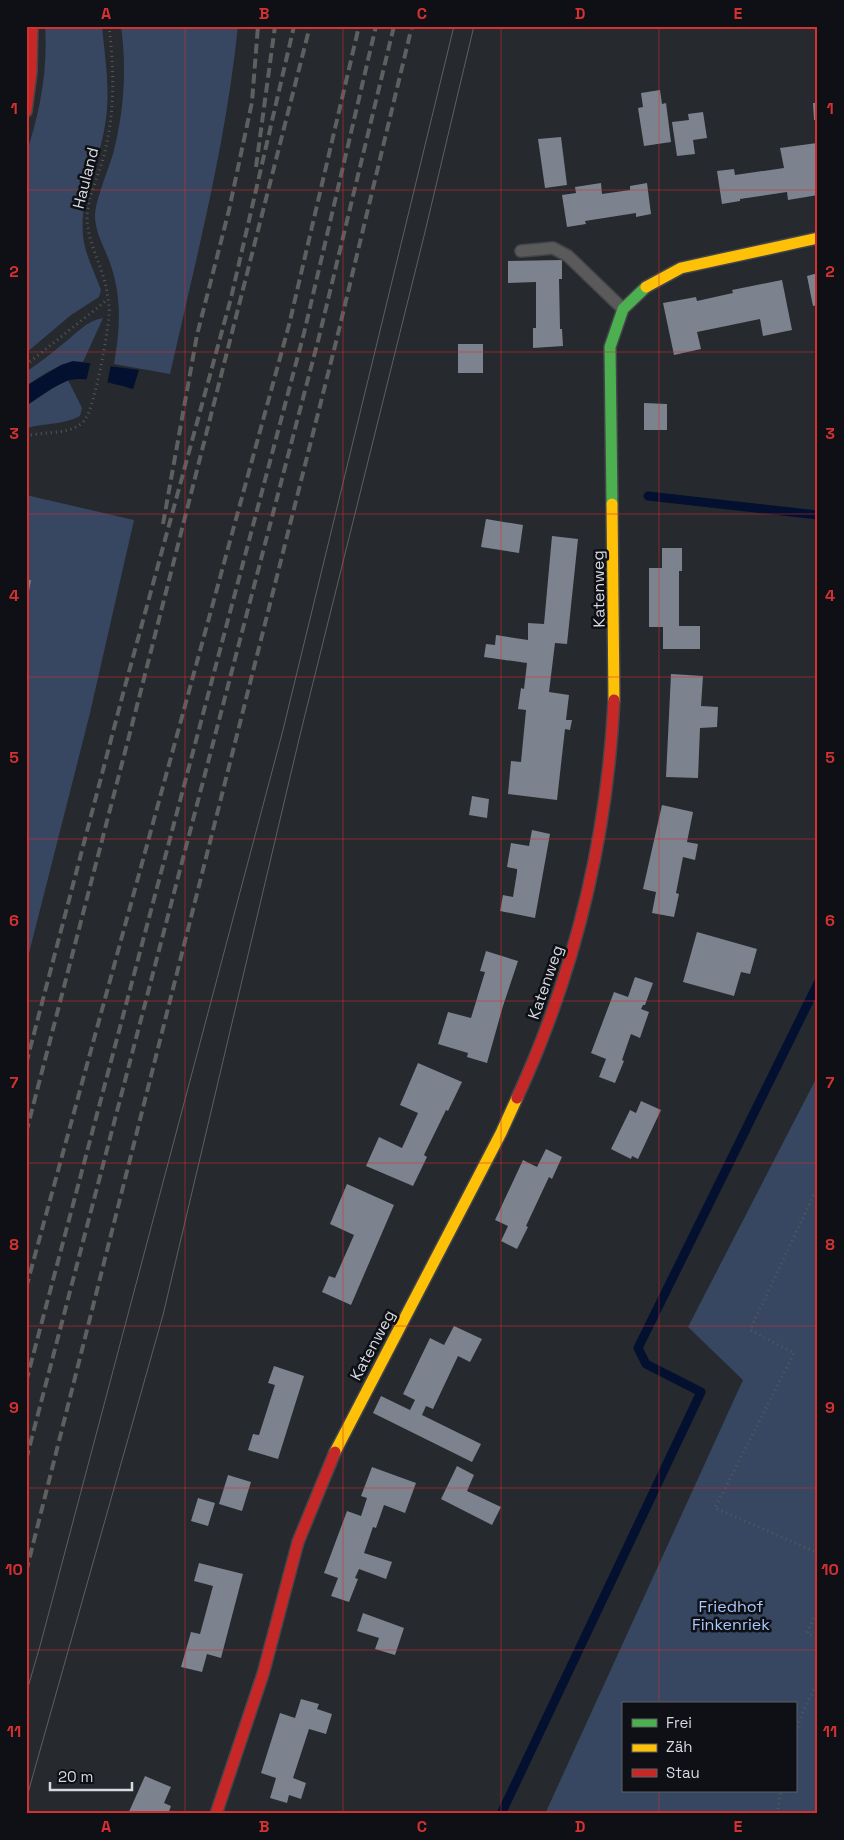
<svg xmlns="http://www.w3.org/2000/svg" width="844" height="1840" viewBox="0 0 844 1840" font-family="'Space Grotesk',sans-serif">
<rect width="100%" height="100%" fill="#26292e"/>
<path fill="#374761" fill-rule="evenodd" d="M 45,26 L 102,26 C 105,59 111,92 105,125 C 99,165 75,206 85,247 C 89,262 96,276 101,290 L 99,297 L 71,315 L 26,353 L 26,154 C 40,113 48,70 45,26 Z
M 121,26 L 238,26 C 226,144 196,259 170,374 L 114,364 C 120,330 122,299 111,266 C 106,250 95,233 95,216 C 95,202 108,170 113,154 C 124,111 127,71 121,26 Z
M 103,318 L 83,362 C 63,360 43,375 26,386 L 26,372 C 39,363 52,353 64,343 C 77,333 86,321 103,318 Z
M 68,380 L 82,408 L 80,416 C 63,425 44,423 26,428 L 26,406 L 53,388 Z
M 26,495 L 134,520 L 90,713 L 26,965 Z
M 818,1075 L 818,1814 L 545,1814 L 743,1380 L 688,1327 ZM 623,1704 L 795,1704 L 795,1791 L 623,1791 Z"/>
<path fill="#03102f" d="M 73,361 L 139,370 L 133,389 C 116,384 83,375 67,381 C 52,387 39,397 26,406 L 26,386 L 61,365 Z"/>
<path fill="#26292e" d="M 91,360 L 111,364 L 107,385 L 86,382 Z"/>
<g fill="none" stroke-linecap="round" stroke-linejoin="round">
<path stroke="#03102f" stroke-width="9" d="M 648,496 L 818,515
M 501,1814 L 701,1392 L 646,1364 L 638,1348 L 818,983"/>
</g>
<path fill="#7c838e" d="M 660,90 L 662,104 L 666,103 L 671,142 L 644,146 L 638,108 L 643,107 L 641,93 Z
M 813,103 L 818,103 L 818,120 L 814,120 Z
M 703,112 L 707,138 L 693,140 L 695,154 L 677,156 L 672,122 L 689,120 L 688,114 Z
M 561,137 L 567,185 L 545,188 L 538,139 Z
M 817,143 L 818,195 L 788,200 L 787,192 L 740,199 L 740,201 L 722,204 L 717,171 L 734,169 L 735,175 L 784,168 L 780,148 Z
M 601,183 L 602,194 L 630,190 L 630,186 L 647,183 L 651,214 L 636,217 L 636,213 L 585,221 L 586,224 L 567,227 L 562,195 L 576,193 L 575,187 Z
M 562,260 L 562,279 L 559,279 L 560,329 L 562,329 L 563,346 L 533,348 L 533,328 L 536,328 L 536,282 L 508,283 L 508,261 Z
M 818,273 L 818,305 L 813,306 L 807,276 Z
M 782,280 L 792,330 L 763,336 L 760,319 L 697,332 L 701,349 L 674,355 L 663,303 L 696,297 L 697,301 L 733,293 L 732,290 Z
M 458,344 L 483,344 L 483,373 L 458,373 Z
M 644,403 L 667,404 L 667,430 L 644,430 Z
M 486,519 L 523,525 L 519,553 L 481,547 Z
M 552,536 L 578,539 L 567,644 L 555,643 L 549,692 L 569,695 L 566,720 L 572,720 L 570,730 L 565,729 L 557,800 L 508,794 L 511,761 L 521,762 L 526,710 L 518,709 L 521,688 L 524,689 L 527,663 L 484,657 L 486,644 L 495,645 L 496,635 L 528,640 L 528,623 L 544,624 Z
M 662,548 L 682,548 L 682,571 L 679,571 L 679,626 L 700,626 L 700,649 L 663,649 L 663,627 L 649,627 L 649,568 L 662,568 Z
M 26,580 L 31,580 L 27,602 L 26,602 Z
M 671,674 L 703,676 L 701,706 L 718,707 L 717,727 L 700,728 L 698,778 L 666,777 Z
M 472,796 L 489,799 L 487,818 L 469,815 Z
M 662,805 L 693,812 L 687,842 L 698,844 L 695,860 L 683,857 L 676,893 L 679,894 L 674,917 L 652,913 L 656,892 L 643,889 Z
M 532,830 L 550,834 L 535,918 L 500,911 L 503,895 L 513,897 L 517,872 L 517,869 L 507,867 L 511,843 L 529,846 Z
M 697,932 L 757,949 L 750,974 L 741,972 L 734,996 L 683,982 Z
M 486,951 L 518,961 L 503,1006 L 487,1063 L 467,1057 L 468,1053 L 438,1044 L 448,1012 L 471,1018 L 485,972 L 480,971 Z
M 635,977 L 653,983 L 645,1005 L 643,1005 L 641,1009 L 649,1012 L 640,1038 L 631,1034 L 622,1060 L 624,1061 L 615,1083 L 599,1077 L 606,1059 L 591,1053 L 614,992 L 628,997 Z
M 418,1063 L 462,1082 L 448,1111 L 446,1110 L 424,1155 L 427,1157 L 413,1186 L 366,1166 L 379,1137 L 402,1148 L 418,1113 L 400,1105 Z
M 641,1101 L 661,1110 L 638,1159 L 632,1156 L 631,1159 L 611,1149 L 630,1110 L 636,1113 Z
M 546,1149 L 562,1157 L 552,1179 L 549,1177 L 526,1226 L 528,1227 L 517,1249 L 501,1241 L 508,1226 L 495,1220 L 523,1160 L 537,1167 Z
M 347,1184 L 394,1205 L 351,1305 L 322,1292 L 329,1276 L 335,1278 L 354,1235 L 330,1224 Z
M 454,1326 L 482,1339 L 470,1362 L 458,1356 L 433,1409 L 426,1406 L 422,1415 L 481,1444 L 472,1462 L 373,1413 L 381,1396 L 410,1410 L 415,1400 L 403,1394 L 430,1338 L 444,1345 Z
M 274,1366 L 304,1376 L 278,1459 L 248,1450 L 253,1434 L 259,1435 L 275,1385 L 268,1383 Z
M 457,1466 L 474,1475 L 467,1491 L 501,1507 L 492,1525 L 441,1499 Z
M 372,1467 L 416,1483 L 405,1513 L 384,1505 L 376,1528 L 373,1527 L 364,1553 L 392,1562 L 386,1579 L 359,1569 L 355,1578 L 358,1579 L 349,1602 L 331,1596 L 338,1578 L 324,1573 L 347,1511 L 361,1516 L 367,1498 L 361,1496 Z
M 228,1475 L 251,1482 L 242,1511 L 219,1504 Z
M 198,1498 L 215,1503 L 208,1526 L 191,1521 Z
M 199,1563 L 243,1574 L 221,1658 L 207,1654 L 202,1672 L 181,1667 L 191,1632 L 200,1634 L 213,1586 L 194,1581 Z
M 363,1613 L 404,1628 L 395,1655 L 375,1649 L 379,1638 L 357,1631 Z
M 301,1699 L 319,1704 L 317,1709 L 332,1714 L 326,1734 L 309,1729 L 293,1778 L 306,1783 L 301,1799 L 289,1795 L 287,1803 L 270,1798 L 276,1778 L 261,1773 L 280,1713 L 295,1718 Z
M 145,1776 L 171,1787 L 164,1803 L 171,1806 L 168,1814 L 128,1814 Z"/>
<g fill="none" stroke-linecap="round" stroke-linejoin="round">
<g stroke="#43454a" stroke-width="14">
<path id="lane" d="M 521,251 L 553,248 L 568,256 L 623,309"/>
</g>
<g stroke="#43454a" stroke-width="14">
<path id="fast" d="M 612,504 L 610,347 L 623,309 L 646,287"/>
</g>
<g stroke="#43454a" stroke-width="14">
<path id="slow" d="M 646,287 L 681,268 L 818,238
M 612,504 L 614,700
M 335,1452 L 501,1133 L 517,1098"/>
</g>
<g stroke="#43454a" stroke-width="14">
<path id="jam" d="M 26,111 L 31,72 L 32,26
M 517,1098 C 576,970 607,840 614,700
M 216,1814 L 263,1674 L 298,1542 L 335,1452"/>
</g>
<path stroke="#565758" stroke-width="3" stroke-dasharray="1 4" stroke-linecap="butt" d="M 26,365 L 107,300
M 26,436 C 42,432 64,434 78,426 C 81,424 85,421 86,418 C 95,404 108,333 109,315 C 110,308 108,299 107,292 C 103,266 87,243 87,216 C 88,195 102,168 106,147 C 115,107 114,67 109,26
M 818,1186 L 750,1330 L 794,1353 L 715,1508 L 818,1553
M 818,1609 L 807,1633 L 818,1638
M 795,1737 L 801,1716 L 818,1681
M 777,1814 L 781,1791"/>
<use href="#lane" stroke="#5a5a5a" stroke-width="11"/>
<use href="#fast" stroke="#4caf50" stroke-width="11"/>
<use href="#slow" stroke="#ffc107" stroke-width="11"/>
<use href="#jam" stroke="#c62828" stroke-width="11"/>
<path stroke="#5e5f5f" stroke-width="1" d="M 26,1694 L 40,1646 L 283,730 L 454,26
M 26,1800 L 163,1315 L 300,735 L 424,236 L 474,26"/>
<path stroke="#5e5f5f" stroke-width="4" stroke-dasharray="10 5" stroke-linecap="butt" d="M 256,167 L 275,26
M 163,524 L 197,335 L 229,210 L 252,102 L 258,26
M 26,1064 L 124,690 L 231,298 L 294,26
M 26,1133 L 140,694 L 310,26
M 26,1288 L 289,325 L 359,26
M 26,1382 L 304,333 L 376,26
M 26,1460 L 319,337 L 394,26
M 26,1572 L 336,342 L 412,26"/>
</g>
<path fill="none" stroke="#d63131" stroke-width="1" stroke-opacity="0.55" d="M 185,26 L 185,1814M 343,26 L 343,1814M 501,26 L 501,1814M 659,26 L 659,1704M 26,190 L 818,190M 26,352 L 818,352M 26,514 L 818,514M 26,677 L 818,677M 26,839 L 818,839M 26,1001 L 818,1001M 26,1163 L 818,1163M 26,1326 L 818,1326M 26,1488 L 818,1488M 26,1650 L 818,1650M 659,1791 L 659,1814"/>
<g text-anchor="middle" stroke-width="5" stroke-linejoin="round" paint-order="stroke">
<g font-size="16" fill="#d6dae0" stroke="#0e1015">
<text transform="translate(85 178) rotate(-76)" y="6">Hauland</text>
<text transform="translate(598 589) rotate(-91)" y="6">Katenweg</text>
<text transform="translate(545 982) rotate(-71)" y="6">Katenweg</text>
<text transform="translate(372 1345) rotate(-62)" y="6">Katenweg</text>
</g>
<g font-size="16" fill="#aac9fe" stroke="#0e1015">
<text x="731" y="1612">Friedhof<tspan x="731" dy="18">Finkenriek</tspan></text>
</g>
</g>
<rect width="844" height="1840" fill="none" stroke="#0e1015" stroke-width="55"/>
<rect x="622" y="1702" width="175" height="90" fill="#0e1015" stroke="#5e6166"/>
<rect x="632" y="1719" width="25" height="8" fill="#4caf50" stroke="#5e6166"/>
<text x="666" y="1728" font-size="15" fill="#d6dae0">Frei</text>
<rect x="632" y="1744" width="25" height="8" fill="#ffc107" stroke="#5e6166"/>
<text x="666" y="1752" font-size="15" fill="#d6dae0">Zäh</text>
<rect x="632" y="1769" width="25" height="8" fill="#c62828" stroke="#5e6166"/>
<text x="666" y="1778" font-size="15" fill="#d6dae0">Stau</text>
<path d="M50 1782v8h82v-8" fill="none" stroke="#d6dae0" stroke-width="2.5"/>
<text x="58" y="1782" font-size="15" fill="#d6dae0" stroke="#0e1015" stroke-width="4" paint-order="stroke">20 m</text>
<rect x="28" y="28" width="788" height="1784" fill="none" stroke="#d63131" stroke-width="2"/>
<g font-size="16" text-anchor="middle" font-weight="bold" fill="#d63131">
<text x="106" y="19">A</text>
<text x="264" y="19">B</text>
<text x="422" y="19">C</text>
<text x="580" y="19">D</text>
<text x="738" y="19">E</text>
<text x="14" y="114">1</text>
<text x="830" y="114">1</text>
<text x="14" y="277">2</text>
<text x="830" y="277">2</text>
<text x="14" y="439">3</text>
<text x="830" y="439">3</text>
<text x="14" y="601">4</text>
<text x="830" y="601">4</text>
<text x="14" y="763">5</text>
<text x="830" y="763">5</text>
<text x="14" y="926">6</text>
<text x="830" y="926">6</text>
<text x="14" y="1088">7</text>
<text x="830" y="1088">7</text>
<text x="14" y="1250">8</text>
<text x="830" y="1250">8</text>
<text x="14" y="1413">9</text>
<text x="830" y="1413">9</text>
<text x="14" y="1575">10</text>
<text x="830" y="1575">10</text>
<text x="14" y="1737">11</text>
<text x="830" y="1737">11</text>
<text x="106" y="1832">A</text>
<text x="264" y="1832">B</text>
<text x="422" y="1832">C</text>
<text x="580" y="1832">D</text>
<text x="738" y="1832">E</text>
</g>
</svg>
